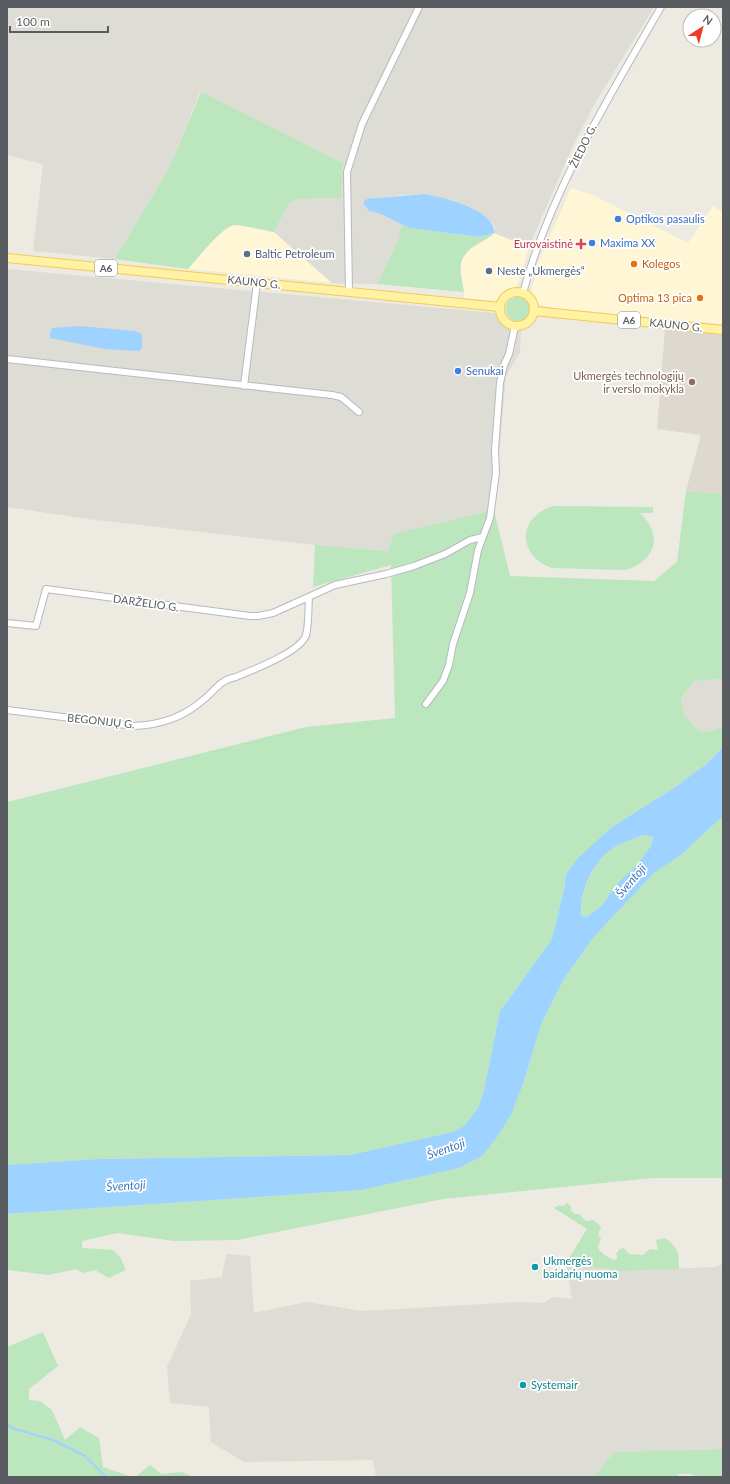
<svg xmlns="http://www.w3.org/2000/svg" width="730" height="1484" viewBox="0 0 730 1484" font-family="Lato,sans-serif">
<rect width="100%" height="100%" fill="#edeae1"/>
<path fill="#fef6d4" d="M 571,188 L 593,195 L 688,243 L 713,206 L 723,212 L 723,324 L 552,308 L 540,305 L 534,299 L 531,292 L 538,263 Z
M 234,225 L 274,232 L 332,283 L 188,269 L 217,236 L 227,228 Z
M 494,233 L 529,247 L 517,287 L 496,301 L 464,298 L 464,292 L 459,265 L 463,258 L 471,249 L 491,236 Z"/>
<path fill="#dddcd5" d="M 7,7 L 654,7 L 595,103 L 571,150 L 529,247 L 494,233 L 495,227 L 492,222 L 484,216 L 453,200 L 423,194 L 399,195 L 377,199 L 368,198 L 369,211 L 381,214 L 404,224 L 400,229 L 399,238 L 377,284 L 332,283 L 274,232 L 289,203 L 296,199 L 341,198 L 343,163 L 200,92 L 169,168 L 115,259 L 33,251 L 43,164 L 7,155 Z
M 7,269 L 495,313 L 505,325 L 510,328 L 521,330 L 520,352 L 506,376 L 494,510 L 388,551 L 315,545 L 88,519 L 7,507 Z
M 723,679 L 723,726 L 712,731 L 700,732 L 684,715 L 681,697 L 695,681 Z
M 226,1254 L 250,1256 L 254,1313 L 306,1302 L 363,1311 L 518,1302 L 544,1303 L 552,1297 L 572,1299 L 566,1263 L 622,1271 L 715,1267 L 723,1264 L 723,1449 L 614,1452 L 594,1477 L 376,1477 L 373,1460 L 244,1462 L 211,1442 L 209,1407 L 170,1403 L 167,1367 L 191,1314 L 190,1281 L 222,1277 Z"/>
<path fill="#ddd9cf" d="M 665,329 L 723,335 L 723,494 L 686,491 L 701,435 L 657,429 Z"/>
<path fill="#bce6bd" d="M 201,92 L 343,163 L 341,198 L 296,199 L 289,203 L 274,232 C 263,230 245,225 234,225 C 223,226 196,260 188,269 L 115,259 L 169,168 Z
M 404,224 L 409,228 L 479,237 L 494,233 C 490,238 485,239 479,243 C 455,256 460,270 464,292 L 377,284 L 399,238 L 400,229 Z
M506 309a12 12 0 1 1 24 0a12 12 0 1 1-24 0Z
M 686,491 L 723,494 L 723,679 L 695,681 L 681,697 L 684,715 L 700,732 L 712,731 L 723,726 L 723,747 L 705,765 L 675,787 L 612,827 L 566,874 L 564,889 L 552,939 L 500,1011 L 484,1090 L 478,1108 L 464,1126 L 454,1132 L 350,1155 L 97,1159 L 7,1165 L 7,802 L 306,727 L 395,718 L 391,565 L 313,587 L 315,545 L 388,551 L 394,534 L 494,510 L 510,576 L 654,581 L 677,562 Z
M 553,506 L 653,507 L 653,513 L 640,513 C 664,535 655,562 625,570 L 552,568 C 517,556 517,517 553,506 Z
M 723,816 L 723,1178 L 652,1178 L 443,1199 L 237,1240 L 174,1241 L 117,1233 L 82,1241 L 82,1248 L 113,1250 L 121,1258 L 126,1270 L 109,1278 L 95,1270 L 84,1273 L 76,1269 L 49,1275 L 7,1270 L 7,1214 L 362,1190 L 459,1168 L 524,1081 L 542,1022 L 564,979 L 593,938 L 654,873 L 681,855 Z
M 643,835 L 653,837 L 651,846 L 637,865 L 616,885 L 603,904 L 587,917 L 581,916 C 581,890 592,861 615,847 C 623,842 634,839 643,835 Z
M 567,1203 L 571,1206 L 571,1211 L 575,1214 L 580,1214 L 583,1219 L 587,1221 L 594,1220 L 601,1227 L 598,1235 L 601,1239 L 598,1246 L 599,1250 L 606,1256 L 614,1260 L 618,1258 L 616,1254 L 620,1249 L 624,1248 L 629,1254 L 644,1255 L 645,1253 L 650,1249 L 655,1250 L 658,1249 L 656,1240 L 665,1238 C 678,1247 679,1253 679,1269 L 622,1271 L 566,1263 L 587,1229 L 554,1208 L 559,1205 L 563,1206 Z
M 43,1332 L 58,1366 L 29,1389 L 29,1400 L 40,1401 L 52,1410 L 65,1440 L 80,1427 L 99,1438 L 103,1467 L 132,1477 L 7,1477 L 7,1347 Z
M 723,1449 L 723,1477 L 696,1477 L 690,1474 L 679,1474 L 677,1477 L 594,1477 L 614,1452 Z
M 150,1465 L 161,1474 L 182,1472 L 194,1477 L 135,1477 Z"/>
<path fill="#9fd3ff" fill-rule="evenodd" d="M 423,194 C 440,196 497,210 494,233 L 479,237 L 409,228 L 381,214 L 369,211 L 363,203 L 364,201 C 369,197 373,199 379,198 C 394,197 408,195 423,194 Z
M 79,326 L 135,331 L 142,334 L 142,348 L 139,351 L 105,349 L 50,338 L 50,333 L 52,328 Z
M 723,747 L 723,816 L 681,855 L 654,873 L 593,938 L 564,979 L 542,1022 L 524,1081 L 511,1115 L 495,1140 L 482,1156 L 459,1168 L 362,1190 L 7,1214 L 7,1165 L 97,1159 L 350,1155 L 453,1132 L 464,1126 L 478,1108 L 484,1090 L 500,1011 L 552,939 L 564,889 L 566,874 L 578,858 L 612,827 L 675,787 L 705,765 ZM 643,835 L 653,837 L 651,846 L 637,865 L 616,885 L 603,904 L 587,917 L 581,916 C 580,891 592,861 615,847 C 623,842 634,839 643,835 Z"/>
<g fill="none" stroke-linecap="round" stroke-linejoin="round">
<path stroke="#9fd3ff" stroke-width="2" d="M 7,1425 L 15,1429 L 53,1440 L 85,1456 L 106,1477"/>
<g stroke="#b6b9be" stroke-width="8">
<path id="minor" d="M 349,292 L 347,172 L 362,124 L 419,7
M 523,293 C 551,190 608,99 661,7
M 7,359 L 332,395 L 341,397 L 359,412
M 244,386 L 257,283
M 7,623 L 36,626 L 46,589 L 250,616 L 258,616 L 273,613 L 335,585 L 386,574 L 414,566 L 445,554 L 470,540 L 483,537
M 426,704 L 443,681 L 449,665 L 453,644 L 470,593 L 478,550 L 490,518 L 496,473 L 495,450 L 500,383 L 504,365 L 509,354 L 515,326
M 7,710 L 134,726 C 159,725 184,717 203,700 C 215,691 219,680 236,677 C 252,670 301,652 306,635 C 309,624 308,609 309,598"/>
</g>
<g stroke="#f4cb52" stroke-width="10">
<path id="major" d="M 7,258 L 500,307
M500 309a17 17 0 1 1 34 0a17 17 0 1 1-34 0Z
M 534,311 L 723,330"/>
</g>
<use href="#minor" stroke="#fff" stroke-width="6"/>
<use href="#major" stroke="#fff2a4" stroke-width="8"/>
</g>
<g fill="#3f7fe0" stroke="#fff" stroke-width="1.5">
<circle cx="618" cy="219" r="4"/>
<circle cx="592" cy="243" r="4"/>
<circle cx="458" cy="371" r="4"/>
</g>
<path fill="#e0444e" stroke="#fff" stroke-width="1.5" d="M579 238h4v4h4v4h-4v4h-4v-4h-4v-4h4z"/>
<g fill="#5c6f8a" stroke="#fff" stroke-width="1.5">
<circle cx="247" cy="254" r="4"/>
<circle cx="489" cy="271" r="4"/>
</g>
<g fill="#e8710a" stroke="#fff" stroke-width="1.5">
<circle cx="634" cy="264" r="4"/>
<circle cx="700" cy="298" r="4"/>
</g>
<circle fill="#8d6e63" stroke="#fff" stroke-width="1.5" cx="692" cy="382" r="4"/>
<g fill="#0f9aa8" stroke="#fff" stroke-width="1.5">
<circle cx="535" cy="1267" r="4"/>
<circle cx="523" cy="1385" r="4"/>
</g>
<g text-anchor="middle" stroke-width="3.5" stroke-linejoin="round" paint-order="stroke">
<g fill="#fff" stroke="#8b8e91" stroke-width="1">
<rect x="95" y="260" width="22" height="16" rx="3"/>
<rect x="618" y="312" width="22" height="16" rx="3"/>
</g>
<g font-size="10" font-weight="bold" fill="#595d62">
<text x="106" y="272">A6</text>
<text x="629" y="324">A6</text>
</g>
<g font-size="11" fill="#595d62" stroke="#fff">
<text transform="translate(583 146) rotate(-64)" y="4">ŽIEDO G.</text>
<text transform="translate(254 282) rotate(6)" y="4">KAUNO G.</text>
<text transform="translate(676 325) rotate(6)" y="4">KAUNO G.</text>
<text transform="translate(146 603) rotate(8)" y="4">DARŽELIO G.</text>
<text transform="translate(101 721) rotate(6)" y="4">BEGONIJŲ G.</text>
</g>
<g font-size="11" fill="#366cbe" stroke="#fff" text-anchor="start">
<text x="626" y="223">Optikos pasaulis</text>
<text x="600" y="247">Maxima XX</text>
<text x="466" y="375">Senukai</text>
</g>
<g font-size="11" fill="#be3a42" stroke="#fff" text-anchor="end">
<text x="573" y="248">Eurovaistinė</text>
</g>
<g font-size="11" fill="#4e5e75" stroke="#fff" text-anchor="start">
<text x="255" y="258">Baltic Petroleum</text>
<text x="497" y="275">Neste „Ukmergės“</text>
</g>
<g font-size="11" fill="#c56008" stroke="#fff" text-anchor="start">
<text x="642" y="268">Kolegos</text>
<text x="692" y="302" text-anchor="end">Optima 13 pica</text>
</g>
<g font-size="11" fill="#785e54" stroke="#fff" text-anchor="end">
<text x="684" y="380">Ukmergės technologijų<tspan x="684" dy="13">ir verslo mokykla</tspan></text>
</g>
<g font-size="11" fill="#0d838f" stroke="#fff" text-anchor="start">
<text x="543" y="1265">Ukmergės<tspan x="543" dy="13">baidarių nuoma</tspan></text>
<text x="531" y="1389">Systemair</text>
</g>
<g font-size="12" font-style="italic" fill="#3d78bc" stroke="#fff">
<text transform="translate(631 881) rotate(-49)" y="4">Šventoji</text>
<text transform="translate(446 1149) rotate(-19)" y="4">Šventoji</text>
<text transform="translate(126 1186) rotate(-3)" y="4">Šventoji</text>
</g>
</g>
<rect width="730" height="1484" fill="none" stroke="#595d62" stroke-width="16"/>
<g transform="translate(702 28) rotate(36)"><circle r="19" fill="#ffffff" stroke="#bdbec0"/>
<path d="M0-3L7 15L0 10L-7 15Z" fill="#ed3b27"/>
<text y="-6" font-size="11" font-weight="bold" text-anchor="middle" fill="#595d62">N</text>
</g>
<path d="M10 26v6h98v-6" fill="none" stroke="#595d62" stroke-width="2"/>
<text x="16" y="26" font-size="12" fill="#595d62" stroke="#ffffff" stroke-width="3" paint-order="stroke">100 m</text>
</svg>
